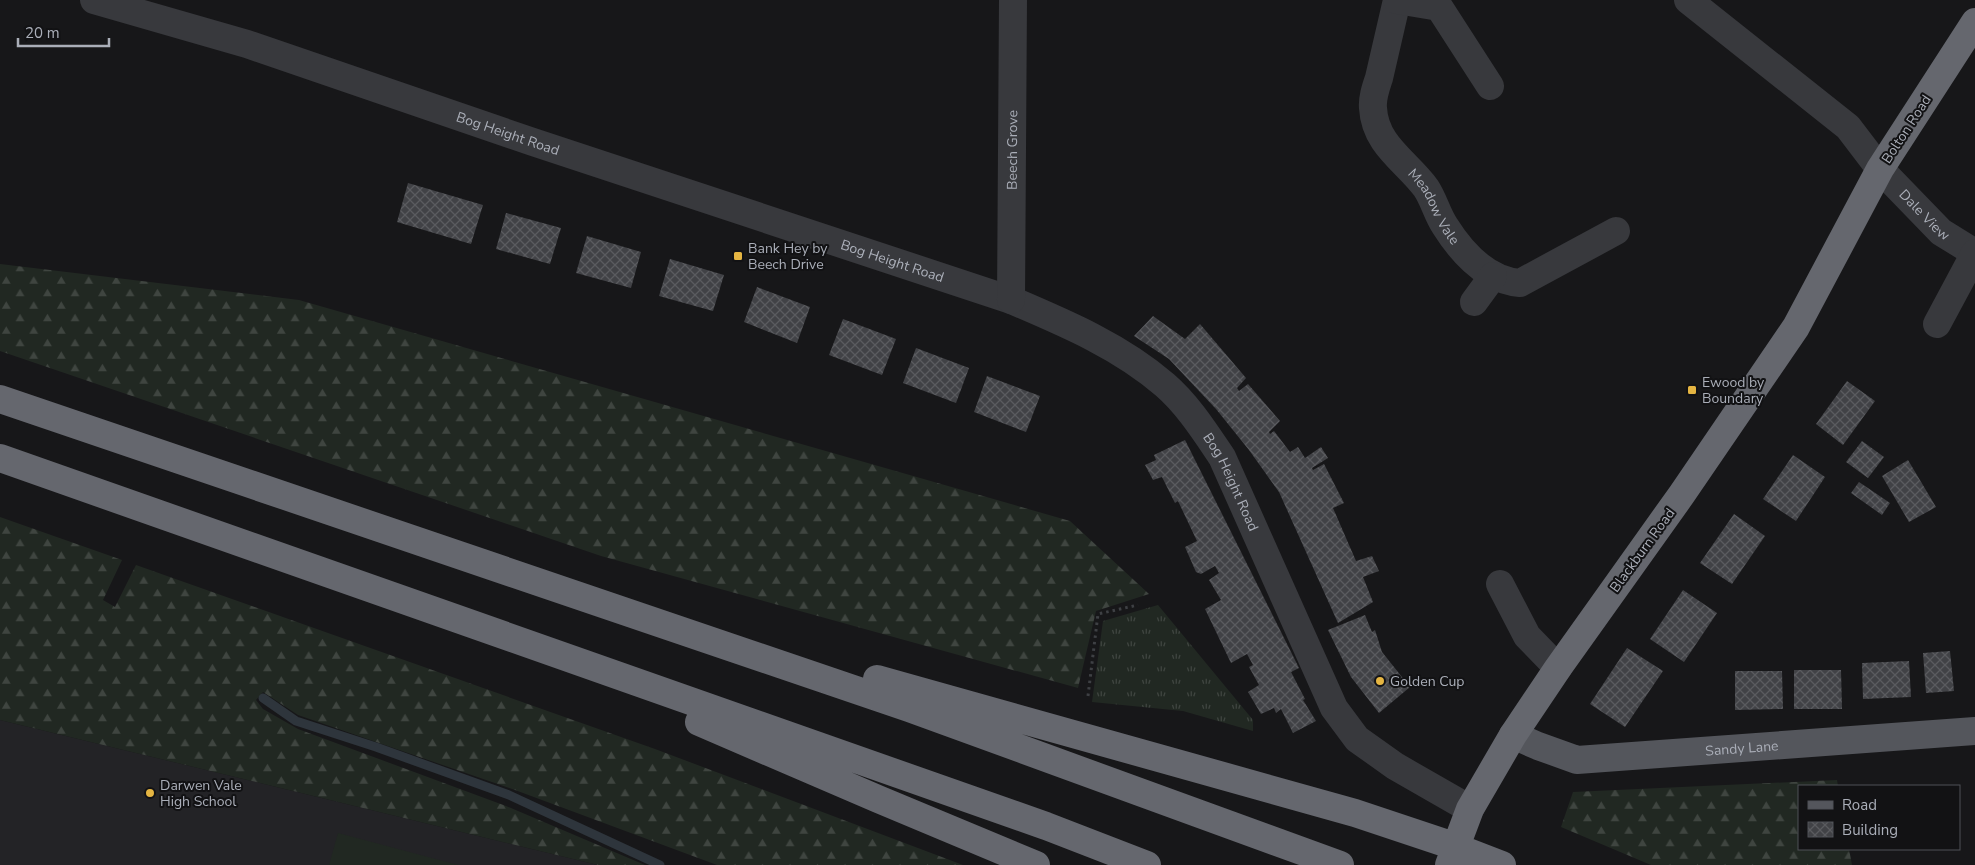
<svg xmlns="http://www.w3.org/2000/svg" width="1975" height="865" viewBox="0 0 1975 865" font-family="'Nunito Sans',sans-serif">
<defs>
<pattern id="grass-tufts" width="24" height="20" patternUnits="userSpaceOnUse" patternTransform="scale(1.25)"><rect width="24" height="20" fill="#212822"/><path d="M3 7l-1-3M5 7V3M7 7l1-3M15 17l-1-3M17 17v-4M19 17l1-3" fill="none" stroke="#3f4540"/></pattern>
<pattern id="forest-firs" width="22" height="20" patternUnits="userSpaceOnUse" patternTransform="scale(1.25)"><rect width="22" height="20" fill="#212822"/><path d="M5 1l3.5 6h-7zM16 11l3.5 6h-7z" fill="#3f4540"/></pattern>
<pattern id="building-cross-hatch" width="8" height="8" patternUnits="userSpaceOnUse" patternTransform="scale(1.25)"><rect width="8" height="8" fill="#414246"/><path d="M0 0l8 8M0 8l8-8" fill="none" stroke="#5a5b5f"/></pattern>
</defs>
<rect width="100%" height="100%" fill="#171719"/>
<path fill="#232326" d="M 0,720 L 598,865 L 0,865 Z"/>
<path fill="url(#grass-tufts)" d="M 1158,605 L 1253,720 L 1253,731 L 1183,711 L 1092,702 L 1103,621 Z"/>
<path fill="url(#forest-firs)" d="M 0,264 L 299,300 L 1070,521 L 1149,594 L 1096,611 L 1078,688 L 601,556 L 0,351 Z
M 0,517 L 122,560 L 103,600 L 115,607 L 136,565 L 655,749 L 963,865 L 717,865 L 515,790 L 298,715 L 263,692 L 256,700 L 263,709 L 298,729 L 506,806 L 645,865 L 598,865 L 0,720 Z
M 1837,780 L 1838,786 L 1799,786 L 1799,849 L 1849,849 L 1852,865 L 1651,865 L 1561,827 L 1573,792 Z"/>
<path fill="#212822" d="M 338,833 L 458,865 L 329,865 Z"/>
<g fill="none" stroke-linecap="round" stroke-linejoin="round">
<path stroke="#2e353c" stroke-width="9" d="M 263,698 L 296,721 L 376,747 L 509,795 L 660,865"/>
</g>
<path fill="url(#building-cross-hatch)" d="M 408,183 L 483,205 L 471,244 L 397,222 Z
M 506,213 L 561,228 L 550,264 L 496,249 Z
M 587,236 L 641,252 L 631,288 L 576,273 Z
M 670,259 L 724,275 L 713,311 L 659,296 Z
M 757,287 L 810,307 L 797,343 L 744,322 Z
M 1153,316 L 1185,339 L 1200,324 L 1246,378 L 1237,388 L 1239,391 L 1248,384 L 1280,421 L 1269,432 L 1270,434 L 1274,431 L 1290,452 L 1298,447 L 1305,458 L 1321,447 L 1328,458 L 1312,468 L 1313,470 L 1324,464 L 1344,503 L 1333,508 L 1356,561 L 1372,556 L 1379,571 L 1363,577 L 1373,602 L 1338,623 L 1279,492 L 1249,450 L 1216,409 L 1169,359 L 1134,336 Z
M 843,319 L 896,339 L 882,375 L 829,355 Z
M 916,348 L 969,368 L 956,403 L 903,383 Z
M 987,376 L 1040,396 L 1026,432 L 974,412 Z
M 1847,381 L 1875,401 L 1843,445 L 1816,424 Z
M 1185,440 L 1299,668 L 1291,672 L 1305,699 L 1303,700 L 1316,721 L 1293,733 L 1281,709 L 1276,713 L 1274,708 L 1261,714 L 1248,692 L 1259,685 L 1249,667 L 1253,665 L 1247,654 L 1231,663 L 1205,609 L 1221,600 L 1209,580 L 1219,573 L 1215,566 L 1201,574 L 1196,572 L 1185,547 L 1197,541 L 1178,501 L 1175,503 L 1162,477 L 1153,480 L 1145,465 L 1156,460 L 1154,455 Z
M 1862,441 L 1884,457 L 1868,478 L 1846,462 Z
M 1793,455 L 1825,477 L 1796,521 L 1763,499 Z
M 1908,460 L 1936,507 L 1909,522 L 1882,476 Z
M 1859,482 L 1890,503 L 1882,515 L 1851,493 Z
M 1734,514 L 1765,536 L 1732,584 L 1700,563 Z
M 1683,590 L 1717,613 L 1684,662 L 1650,639 Z
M 1365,615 L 1372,632 L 1375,630 L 1382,652 L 1410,687 L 1379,713 L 1351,677 L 1328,630 Z
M 1627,648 L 1663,671 L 1625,727 L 1590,704 Z
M 1950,651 L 1954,691 L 1926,693 L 1923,653 Z
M 1909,661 L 1911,697 L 1863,699 L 1862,663 Z
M 1794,670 L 1841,670 L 1842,709 L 1794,709 Z
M 1735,671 L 1782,671 L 1783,709 L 1735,710 Z"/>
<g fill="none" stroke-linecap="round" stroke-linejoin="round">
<path stroke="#3e4044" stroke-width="3" stroke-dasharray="2.5 4" stroke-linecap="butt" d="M 1088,696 L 1098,614 L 1138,605"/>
<g stroke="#38393d" stroke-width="28">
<path id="s1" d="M 94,0 L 247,44 L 533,142 L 1011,300 C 1065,323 1120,346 1165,385 C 1188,405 1205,432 1222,457 L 1334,708 L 1357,739 L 1395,766 L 1470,809"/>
<path id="s2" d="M 1397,0 C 1391,26 1385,52 1379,78 C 1376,87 1372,98 1373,108 C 1375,145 1406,161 1426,188 C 1434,200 1437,214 1445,226 C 1462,253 1486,280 1520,283 L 1616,231"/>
<path d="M 1397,0 L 1439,7 L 1490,86"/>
<path id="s3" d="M 1688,0 L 1848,127 L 1880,169 L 1941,232 L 1975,253"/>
<path id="s4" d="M 1011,300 L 1013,0"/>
<path d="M 1474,302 L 1493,276"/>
<path d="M 1937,324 L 1975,253"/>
<path d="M 1500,584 L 1527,636 L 1558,668"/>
</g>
<path stroke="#54565c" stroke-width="28" id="s5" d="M 1513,735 L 1538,746 L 1577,760 L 1975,731"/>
<path stroke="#65676e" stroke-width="28" d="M 0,399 L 909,708 L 1340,865
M 0,458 L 1046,826 L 1147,865
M 877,679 L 1355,813 L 1445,843 L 1502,865
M 699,722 L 878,799 L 1036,865
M 1449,865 L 1470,809 L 1513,735 L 1558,668 L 1682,494 L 1796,327 L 1880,169 L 1975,22"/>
</g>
<g fill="#e5b542" stroke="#121214" stroke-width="2">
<rect x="733" y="251" width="10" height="10" rx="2.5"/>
<rect x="1687" y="385" width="10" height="10" rx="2.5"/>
<circle cx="1380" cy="681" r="5"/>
<circle cx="150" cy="793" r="5"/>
</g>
<g text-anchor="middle" stroke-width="4" stroke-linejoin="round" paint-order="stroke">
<g font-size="14" fill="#aaaeb8" stroke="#121214">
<text transform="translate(1906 129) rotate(-57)" y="5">Bolton Road</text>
<text dy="5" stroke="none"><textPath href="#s1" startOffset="435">Bog Height Road</textPath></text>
<text dy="5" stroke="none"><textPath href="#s4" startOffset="150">Beech Grove</textPath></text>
<text dy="5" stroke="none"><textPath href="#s2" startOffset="229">Meadow Vale</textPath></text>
<text dy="5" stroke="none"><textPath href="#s3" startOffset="321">Dale View</textPath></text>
<text dy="5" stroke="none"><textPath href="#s1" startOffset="840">Bog Height Road</textPath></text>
<text dy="5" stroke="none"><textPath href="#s1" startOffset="1260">Bog Height Road</textPath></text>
<text transform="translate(1642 550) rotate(-54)" y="5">Blackburn Road</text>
<text dy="5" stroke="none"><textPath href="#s5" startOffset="234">Sandy Lane</textPath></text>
</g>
<g font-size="14" fill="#aaaeb8" stroke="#121214" text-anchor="start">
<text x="748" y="253">Bank Hey by<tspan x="748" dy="16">Beech Drive</tspan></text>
<text x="1702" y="387">Ewood by<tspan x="1702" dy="16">Boundary</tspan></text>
<text x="1390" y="686">Golden Cup</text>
<text x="160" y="790">Darwen Vale<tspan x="160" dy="16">High School</tspan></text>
</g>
</g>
<rect x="1798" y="785" width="162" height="65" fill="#121214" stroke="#4f5056"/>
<rect x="1808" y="801" width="25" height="8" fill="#54565c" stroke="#4f5056"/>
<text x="1842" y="810" font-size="15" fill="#aaaeb8">Road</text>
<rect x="1808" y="822" width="25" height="15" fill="url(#building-cross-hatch)" stroke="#4f5056"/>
<text x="1842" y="835" font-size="15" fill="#aaaeb8">Building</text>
<path d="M18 38v8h91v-8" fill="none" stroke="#aaaeb8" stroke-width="2.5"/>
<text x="25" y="38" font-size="15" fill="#aaaeb8" stroke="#121214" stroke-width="4" paint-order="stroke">20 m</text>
</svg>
